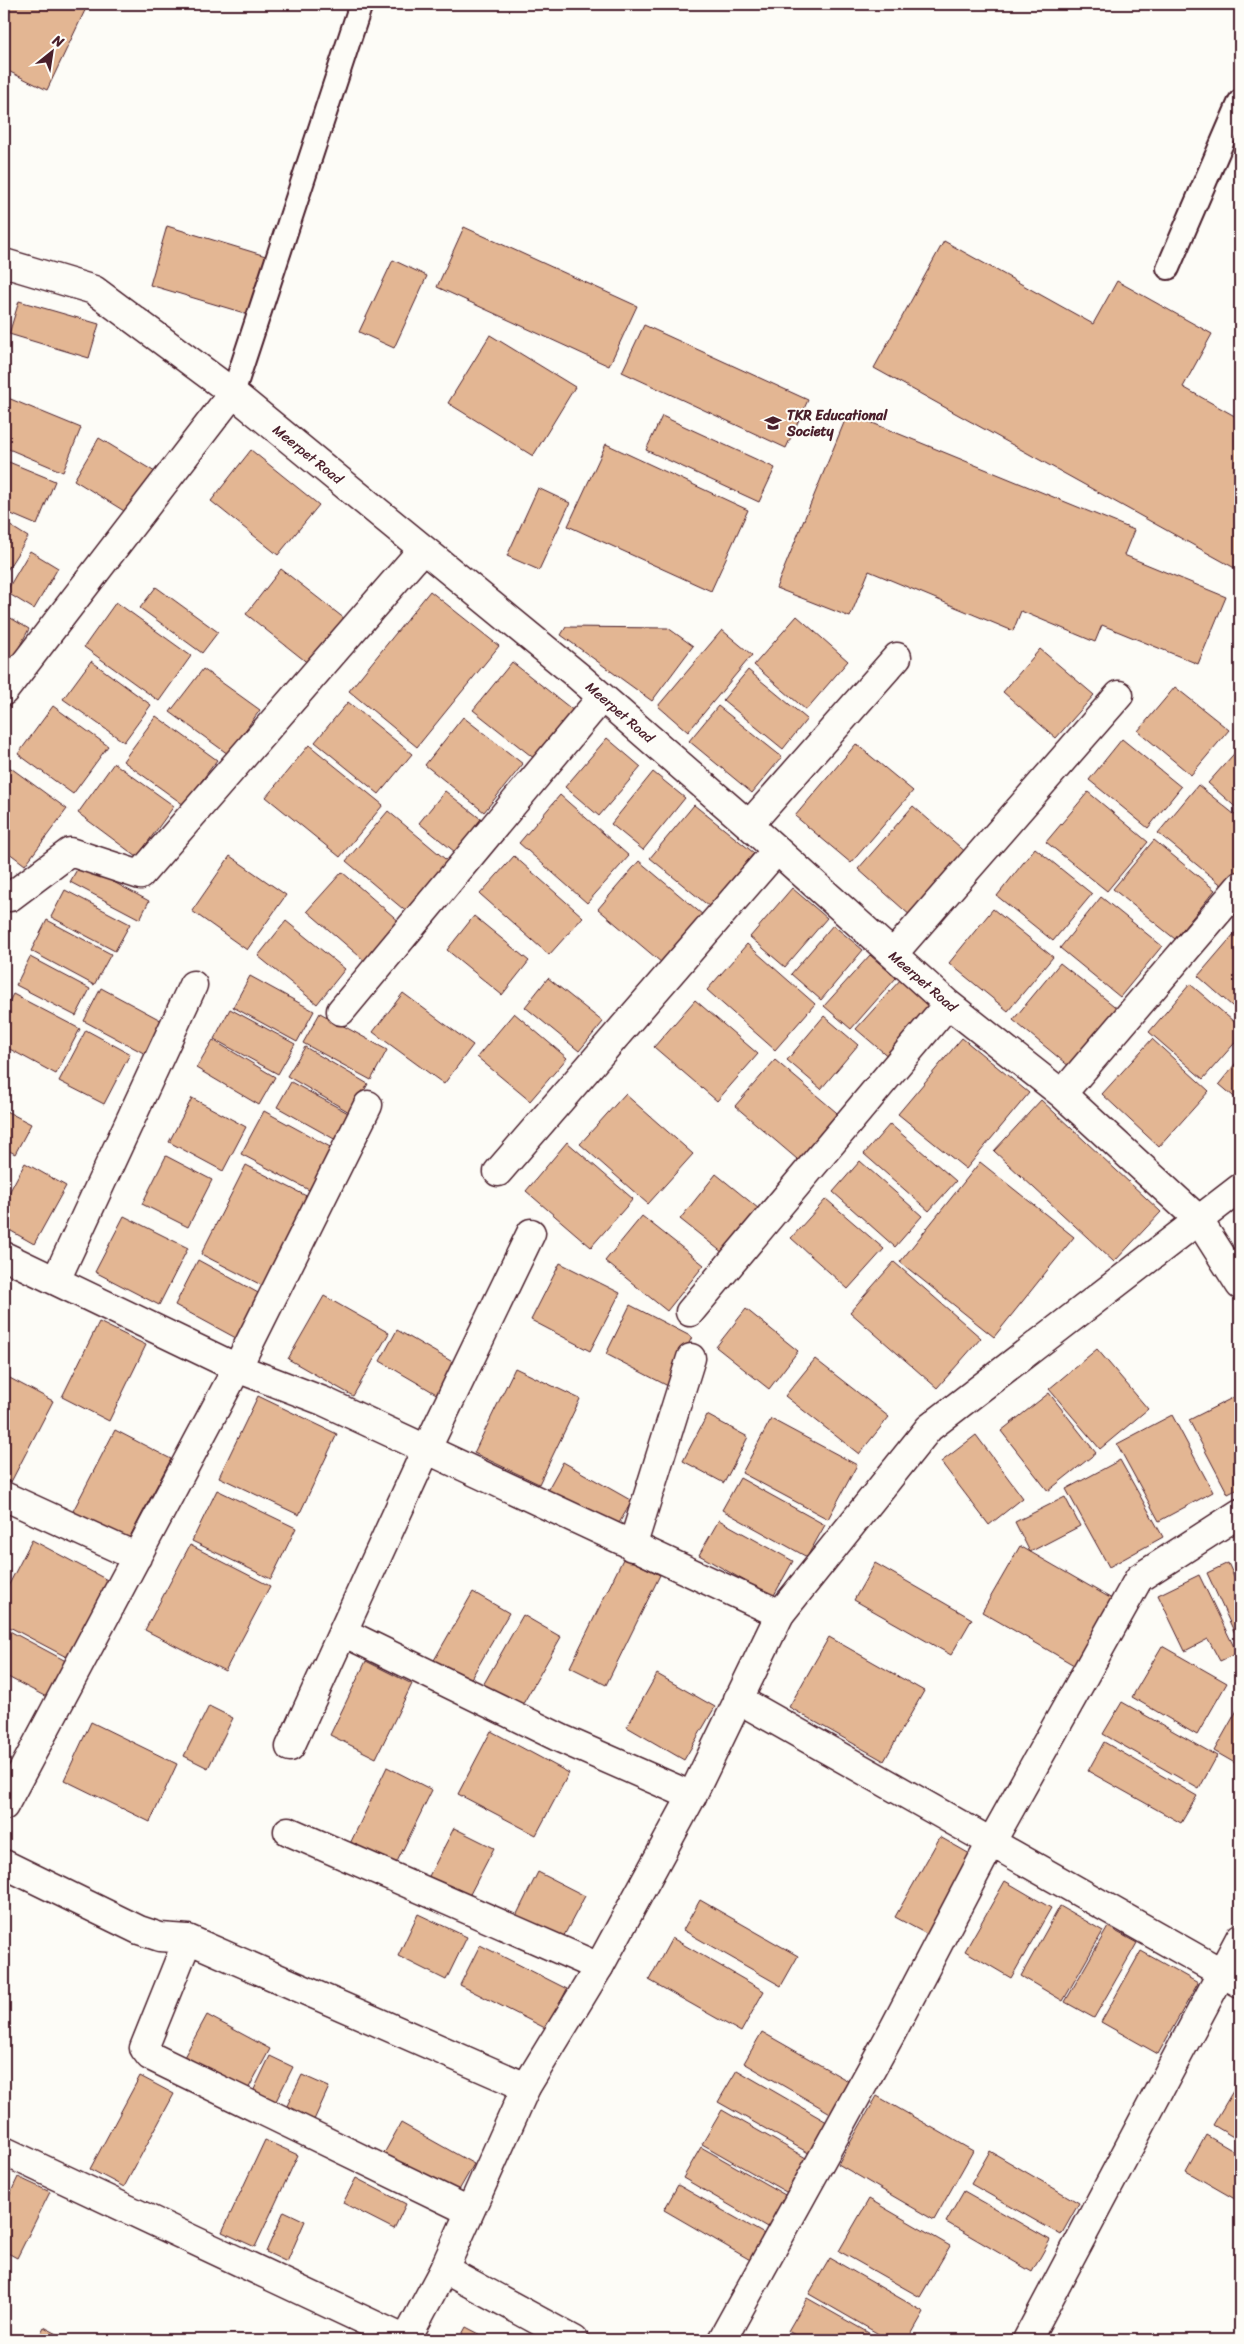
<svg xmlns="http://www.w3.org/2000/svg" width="1244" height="2344" viewBox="0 0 1244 2344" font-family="Sriracha,sans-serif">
<rect width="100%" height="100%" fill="#fdfcf7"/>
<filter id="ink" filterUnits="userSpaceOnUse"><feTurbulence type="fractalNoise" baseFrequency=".02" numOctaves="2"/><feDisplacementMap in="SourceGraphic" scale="10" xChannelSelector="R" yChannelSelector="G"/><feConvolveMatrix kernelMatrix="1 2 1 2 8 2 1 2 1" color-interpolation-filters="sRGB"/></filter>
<g filter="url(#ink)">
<path fill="#e3b693" stroke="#4a1f2b" d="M 4,4 L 88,4 L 47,90 L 4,69 Z
M 167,226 L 269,257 L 251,315 L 150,285 Z
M 464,227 L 637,306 L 609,366 L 437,287 Z
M 944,241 L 1093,324 L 1117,281 L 1212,334 L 1183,387 L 1240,419 L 1240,571 L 874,368 Z
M 393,260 L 427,276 L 394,348 L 359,332 Z
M 19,301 L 99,324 L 89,358 L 9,334 Z
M 644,325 L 808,400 L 786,448 L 622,372 Z
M 490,335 L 575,387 L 533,456 L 448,403 Z
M 8,398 L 81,428 L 63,472 L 4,447 L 4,409 Z
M 848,413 L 1134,530 L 1124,555 L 1226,597 L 1198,664 L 1102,625 L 1095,642 L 1021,611 L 1013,631 L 869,571 L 850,617 L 776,588 Z
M 662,416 L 775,468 L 759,502 L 646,450 Z
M 99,438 L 155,472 L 129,514 L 74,480 Z
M 606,444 L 748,510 L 711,591 L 568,526 Z
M 251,450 L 319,505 L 278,555 L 211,501 Z
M 4,460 L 55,481 L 37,525 L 4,511 Z
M 538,488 L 570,503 L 539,570 L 507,556 Z
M 4,522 L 28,537 L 4,575 Z
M 30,551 L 58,568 L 34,609 L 6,592 Z
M 281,569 L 345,619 L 309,664 L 246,614 Z
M 156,587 L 218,632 L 202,653 L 140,608 Z
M 430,591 L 499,646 L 417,747 L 349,691 Z
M 116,602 L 191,656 L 159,701 L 84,647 Z
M 4,614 L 29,629 L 4,675 Z
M 797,616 L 848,661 L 806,710 L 754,665 Z
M 566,627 L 668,628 L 693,646 L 652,701 L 561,635 Z
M 722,630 L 752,655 L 688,732 L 658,706 Z
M 1040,649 L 1094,695 L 1056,738 L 1003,692 Z
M 91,661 L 151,705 L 124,742 L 63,699 Z
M 512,662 L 574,711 L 535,759 L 473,710 Z
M 203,669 L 260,710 L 228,754 L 170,712 Z
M 748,670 L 807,719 L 783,749 L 723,700 Z
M 1175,687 L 1229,730 L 1191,775 L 1138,731 Z
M 348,702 L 412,754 L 379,794 L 315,742 Z
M 53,706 L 108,746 L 73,794 L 18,754 Z
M 718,706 L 782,757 L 752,793 L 689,741 Z
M 156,716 L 217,760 L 184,805 L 123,761 Z
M 463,717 L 523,764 L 484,812 L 425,765 Z
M 607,738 L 641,767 L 599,816 L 565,787 Z
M 1122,739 L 1181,787 L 1148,828 L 1089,780 Z
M 856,744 L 913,791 L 851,863 L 795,816 Z
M 309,745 L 383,805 L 340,857 L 266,797 Z
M 1240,747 L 1240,811 L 1208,783 Z
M 4,763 L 67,809 L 25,865 L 4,849 Z
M 114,763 L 174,806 L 137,857 L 78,813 Z
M 653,772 L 685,798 L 643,850 L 611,824 Z
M 1198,785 L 1240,819 L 1240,868 L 1224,887 L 1158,833 Z
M 445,791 L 486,823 L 460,856 L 419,823 Z
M 1088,792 L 1148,842 L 1107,891 L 1046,842 Z
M 560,795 L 629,856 L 587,903 L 519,843 Z
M 694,805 L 754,853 L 710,907 L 650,858 Z
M 913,806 L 968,854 L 912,917 L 858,869 Z
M 388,811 L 451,864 L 409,914 L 346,861 Z
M 1154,840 L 1215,890 L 1175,939 L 1113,889 Z
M 1035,848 L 1092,894 L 1053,941 L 997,896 Z
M 230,856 L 286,895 L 247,950 L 192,911 Z
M 514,856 L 583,917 L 549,955 L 480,894 Z
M 639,861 L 703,915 L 662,963 L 598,909 Z
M 80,864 L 149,901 L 140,919 L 70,882 Z
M 342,872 L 401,923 L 366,962 L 307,911 Z
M 792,888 L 827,918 L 785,967 L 750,937 Z
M 65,890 L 130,924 L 115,951 L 51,917 Z
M 1101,897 L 1162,946 L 1120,997 L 1060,948 Z
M 993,909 L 1053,957 L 1008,1011 L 949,963 Z
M 474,916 L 529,961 L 502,995 L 447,950 Z
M 47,920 L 111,954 L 94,985 L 31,951 Z
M 286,921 L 345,969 L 317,1004 L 258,956 Z
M 833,925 L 863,950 L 821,1000 L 791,974 Z
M 1240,927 L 1240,1013 L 1198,976 Z
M 747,944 L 815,1004 L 775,1050 L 707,990 Z
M 870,955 L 896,978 L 851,1029 L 824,1006 Z
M 30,957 L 90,989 L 76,1016 L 16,985 Z
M 1060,963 L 1118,1009 L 1070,1067 L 1013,1020 Z
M 250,976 L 314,1011 L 297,1042 L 233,1007 Z
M 548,978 L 603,1022 L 579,1051 L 525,1007 Z
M 901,979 L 934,1008 L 890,1058 L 856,1029 Z
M 1190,984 L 1240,1027 L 1240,1037 L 1203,1079 L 1149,1032 Z
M 101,988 L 168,1024 L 151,1057 L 84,1021 Z
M 403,993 L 473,1045 L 444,1084 L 373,1032 Z
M 13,994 L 80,1029 L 56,1074 L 4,1046 L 4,1011 Z
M 695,1000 L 758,1054 L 717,1101 L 654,1047 Z
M 230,1009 L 295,1044 L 278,1074 L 214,1039 Z
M 320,1013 L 387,1050 L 371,1080 L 303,1043 Z
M 514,1013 L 567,1058 L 530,1101 L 477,1057 Z
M 824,1016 L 858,1045 L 821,1089 L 787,1060 Z
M 86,1030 L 130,1054 L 104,1104 L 59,1081 Z
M 962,1038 L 1029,1093 L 966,1169 L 898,1114 Z
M 1152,1039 L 1209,1091 L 1159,1147 L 1102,1094 Z
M 213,1040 L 275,1077 L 259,1105 L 196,1068 Z
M 305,1047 L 368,1084 L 351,1113 L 287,1076 Z
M 1240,1058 L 1240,1102 L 1219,1084 Z
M 775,1060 L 843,1118 L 804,1165 L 735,1106 Z
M 291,1082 L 350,1114 L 336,1140 L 277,1107 Z
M 625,1094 L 693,1154 L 648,1204 L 580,1144 Z
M 192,1098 L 246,1127 L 223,1171 L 169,1142 Z
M 1041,1100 L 1161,1212 L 1114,1262 L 994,1151 Z
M 4,1110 L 31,1124 L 15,1154 L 4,1148 Z
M 264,1111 L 332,1148 L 309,1190 L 241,1154 Z
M 890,1124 L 956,1181 L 929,1211 L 864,1154 Z
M 567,1142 L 633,1199 L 591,1247 L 526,1191 Z
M 166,1156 L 212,1180 L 188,1227 L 142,1204 Z
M 860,1161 L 922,1216 L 895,1247 L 833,1192 Z
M 980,1162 L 1074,1237 L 994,1337 L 900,1262 Z
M 25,1163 L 66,1186 L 34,1244 L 4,1227 L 4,1202 Z
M 246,1165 L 316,1201 L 271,1290 L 201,1254 Z
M 716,1174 L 764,1213 L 728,1257 L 680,1219 Z
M 826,1199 L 884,1249 L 848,1289 L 791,1238 Z
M 124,1216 L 188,1248 L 159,1305 L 95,1272 Z
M 642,1216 L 704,1265 L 667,1311 L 605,1261 Z
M 198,1260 L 271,1300 L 247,1344 L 175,1305 Z
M 894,1262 L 981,1338 L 937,1388 L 850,1312 Z
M 560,1263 L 620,1293 L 590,1351 L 531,1320 Z
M 324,1296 L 389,1333 L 353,1396 L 288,1359 Z
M 630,1305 L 692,1337 L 668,1386 L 606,1354 Z
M 746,1309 L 798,1351 L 769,1389 L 716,1347 Z
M 99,1322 L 146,1345 L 109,1421 L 62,1397 Z
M 397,1330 L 463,1368 L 445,1399 L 380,1361 Z
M 1097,1349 L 1148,1409 L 1100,1449 L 1049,1389 Z
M 815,1359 L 889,1417 L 859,1454 L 785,1396 Z
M 515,1368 L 580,1399 L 539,1484 L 474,1453 Z
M 4,1375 L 53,1401 L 11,1482 L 4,1478 Z
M 1049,1393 L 1096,1453 L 1048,1491 L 1001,1431 Z
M 1240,1394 L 1240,1488 L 1228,1494 L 1189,1420 Z
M 258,1396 L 337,1434 L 299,1515 L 219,1477 Z
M 707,1415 L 748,1437 L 724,1483 L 683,1461 Z
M 1172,1415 L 1213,1492 L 1159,1521 L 1117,1444 Z
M 771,1419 L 857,1465 L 828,1519 L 742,1473 Z
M 115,1430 L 171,1459 L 127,1542 L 72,1513 Z
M 976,1435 L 1023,1498 L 989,1525 L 941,1462 Z
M 1120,1460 L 1163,1537 L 1109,1567 L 1066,1489 Z
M 563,1462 L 632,1501 L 615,1530 L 547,1491 Z
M 740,1478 L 825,1525 L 807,1557 L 722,1510 Z
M 217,1490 L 296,1528 L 271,1579 L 192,1541 Z
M 1065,1497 L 1080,1526 L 1030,1552 L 1015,1522 Z
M 719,1520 L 793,1561 L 773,1597 L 699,1555 Z
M 32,1540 L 113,1583 L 72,1660 L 4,1624 L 4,1594 Z
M 190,1545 L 270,1586 L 225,1671 L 145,1630 Z
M 1020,1546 L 1112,1599 L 1074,1665 L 982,1612 Z
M 624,1557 L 660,1575 L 606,1685 L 570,1667 Z
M 875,1563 L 972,1619 L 951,1655 L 854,1600 Z
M 1228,1563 L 1240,1589 L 1240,1639 L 1238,1640 L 1207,1573 Z
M 1199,1575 L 1237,1653 L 1220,1661 L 1208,1639 L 1185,1651 L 1158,1595 Z
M 473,1592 L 509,1613 L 469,1682 L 433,1662 Z
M 523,1615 L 561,1637 L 520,1709 L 482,1687 Z
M 4,1628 L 77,1667 L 58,1703 L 4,1675 Z
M 829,1637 L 924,1691 L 884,1761 L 789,1707 Z
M 1162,1646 L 1227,1683 L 1197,1735 L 1132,1697 Z
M 366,1661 L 412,1684 L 376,1758 L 330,1735 Z
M 657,1674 L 715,1707 L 684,1760 L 627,1727 Z
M 1122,1702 L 1217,1756 L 1199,1789 L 1103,1734 Z
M 1240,1705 L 1240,1766 L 1214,1751 Z
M 209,1706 L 233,1718 L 208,1768 L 184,1756 Z
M 91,1722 L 177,1764 L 150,1822 L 64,1780 Z
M 491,1731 L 569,1773 L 536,1835 L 458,1794 Z
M 1104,1742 L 1197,1796 L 1181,1823 L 1088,1771 Z
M 387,1767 L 432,1790 L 392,1872 L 347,1850 Z
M 454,1828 L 494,1848 L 467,1900 L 427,1880 Z
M 940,1837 L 977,1858 L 932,1937 L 895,1917 Z
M 538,1872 L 585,1896 L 560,1943 L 514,1920 Z
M 1005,1881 L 1051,1908 L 1011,1978 L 965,1951 Z
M 700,1900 L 798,1956 L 781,1986 L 683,1930 Z
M 1060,1906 L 1103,1931 L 1063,2001 L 1021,1976 Z
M 418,1914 L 467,1937 L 446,1980 L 398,1956 Z
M 1108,1927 L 1137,1943 L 1094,2018 L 1065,2002 Z
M 672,1938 L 764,1991 L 741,2032 L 649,1980 Z
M 480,1945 L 567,1989 L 547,2029 L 460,1985 Z
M 1141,1951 L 1198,1983 L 1158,2054 L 1101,2022 Z
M 207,2015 L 270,2049 L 246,2093 L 183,2059 Z
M 762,2032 L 857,2086 L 839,2118 L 744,2063 Z
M 270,2056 L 293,2067 L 272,2109 L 250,2098 Z
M 737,2070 L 832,2125 L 814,2156 L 718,2102 Z
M 302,2075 L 329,2087 L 309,2131 L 281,2118 Z
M 140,2076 L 174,2094 L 124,2187 L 90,2169 Z
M 1233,2091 L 1240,2095 L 1240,2141 L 1213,2125 Z
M 877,2096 L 973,2151 L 934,2220 L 838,2164 Z
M 722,2110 L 813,2162 L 793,2196 L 702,2144 Z
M 401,2123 L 474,2164 L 454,2199 L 382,2157 Z
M 1206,2135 L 1240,2155 L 1240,2202 L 1186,2171 Z
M 265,2140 L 298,2155 L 255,2247 L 222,2232 Z
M 701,2147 L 792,2199 L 774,2231 L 683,2178 Z
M 990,2151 L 1079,2203 L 1061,2235 L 971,2184 Z
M 18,2177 L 50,2192 L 17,2258 L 4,2251 L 4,2207 Z
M 356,2178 L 406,2204 L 394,2229 L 343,2203 Z
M 678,2185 L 766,2235 L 752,2261 L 664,2210 Z
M 964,2191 L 1050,2240 L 1032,2272 L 946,2222 Z
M 869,2199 L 950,2246 L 920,2297 L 839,2251 Z
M 284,2211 L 305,2221 L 287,2262 L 266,2252 Z
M 830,2258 L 924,2312 L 908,2340 L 889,2340 L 809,2294 Z
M 807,2298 L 881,2340 L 804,2340 L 788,2331 Z
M 44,2327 L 67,2339 L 67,2340 L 37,2340 Z
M 466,2327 L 491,2340 L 459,2340 Z"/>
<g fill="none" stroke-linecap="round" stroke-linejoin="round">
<g stroke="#4a1f2b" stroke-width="26">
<path id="service" d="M 1168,268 L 1240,101
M 233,393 L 361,4"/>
</g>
<g stroke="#4a1f2b" stroke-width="31">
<path id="minor" d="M 4,263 L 94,290 L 233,393 L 578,676 L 749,825 L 948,1004 L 1062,1094 L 1198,1219 L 1240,1285
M 4,691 L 233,393
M 749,825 L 897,657
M 10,897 L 70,852 L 140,875 L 423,549
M 893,954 L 1119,695
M 341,1011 L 602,697
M 1062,1094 L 1240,886
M 498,1172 L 776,851
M 4,1256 L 237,1368 L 323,1401 L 780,1614
M 56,1280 L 193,985
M 690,1312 L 948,1004
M 4,1496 L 137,1557
M 632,1547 L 691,1358
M 343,1632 L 562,1739 L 692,1796
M 738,1699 L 1240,1983
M 290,1747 L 426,1450 L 531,1233
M 4,1806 L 237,1368 L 368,1105
M 288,1831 L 599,1967
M 4,1864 L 139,1930 L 160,1937 L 188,1939 L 526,2087
M 188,1939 L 144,2048 L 150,2056 L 469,2211
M 4,2151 L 406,2340
M 444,2269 L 574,2340
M 722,2340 L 892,2032 L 992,1841 L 1139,1578 L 1240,1513
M 1027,2340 L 1240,1938"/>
</g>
<g stroke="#4a1f2b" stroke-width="31">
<path id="tertiary" d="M 406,2340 L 444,2269 L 526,2087 L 599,1967 L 692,1796 L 780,1614 L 929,1428 L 1240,1188"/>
</g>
<use href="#service" stroke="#fdfcf7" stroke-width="22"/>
<use href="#minor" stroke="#fdfcf7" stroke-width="28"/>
<use href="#tertiary" stroke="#fdfcf7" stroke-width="28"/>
</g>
</g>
<defs>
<g id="university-bare" transform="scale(1.35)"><path d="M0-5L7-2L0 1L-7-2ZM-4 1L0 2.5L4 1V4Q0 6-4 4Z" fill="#4a1f2b" stroke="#fdfcf7" stroke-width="2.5" paint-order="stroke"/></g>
</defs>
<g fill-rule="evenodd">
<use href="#university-bare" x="773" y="423"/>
</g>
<g text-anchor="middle" stroke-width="4" stroke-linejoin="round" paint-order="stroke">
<g font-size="14" font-weight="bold" fill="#4a1f2b" stroke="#fdfcf7" text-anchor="start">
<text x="787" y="420">TKR Educational<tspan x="787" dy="16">Society</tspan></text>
</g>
<g font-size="14" fill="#4a1f2b" stroke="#fdfcf7">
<text transform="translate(308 454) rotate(39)" y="5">Meerpet Road</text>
<text transform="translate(620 712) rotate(41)" y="5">Meerpet Road</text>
<text transform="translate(923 981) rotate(41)" y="5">Meerpet Road</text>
</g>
</g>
<rect width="1244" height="2344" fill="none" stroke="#fdfcf7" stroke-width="20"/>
<rect x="10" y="10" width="1224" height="2324" fill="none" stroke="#4a1f2b" stroke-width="2" filter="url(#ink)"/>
<g transform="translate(52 52) rotate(30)" stroke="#fdfcf7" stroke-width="4" paint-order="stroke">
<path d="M0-4L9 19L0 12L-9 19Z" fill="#4a1f2b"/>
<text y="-8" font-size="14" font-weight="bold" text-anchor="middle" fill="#4a1f2b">N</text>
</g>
</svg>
